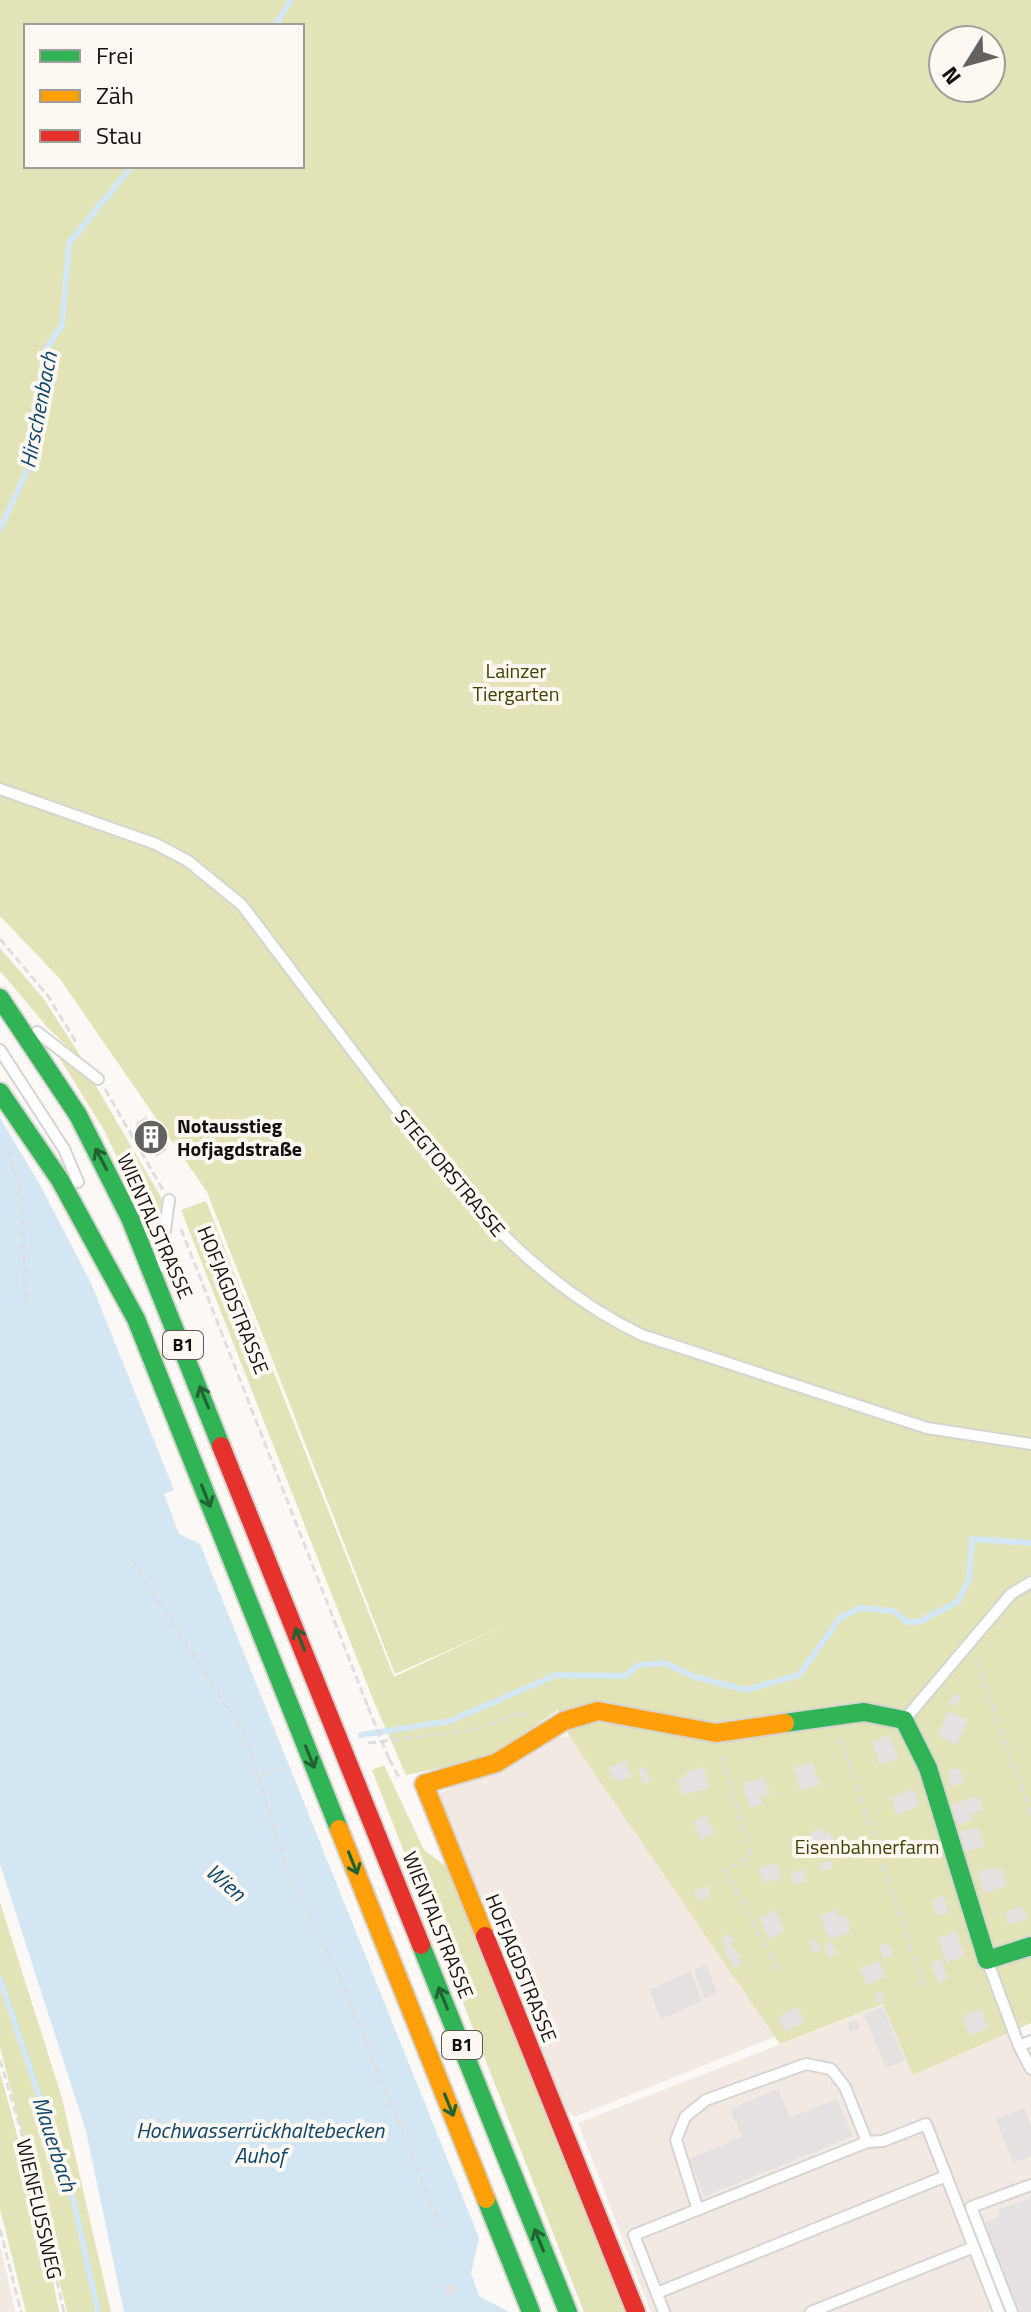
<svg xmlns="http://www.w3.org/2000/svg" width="1031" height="2312" viewBox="0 0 1031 2312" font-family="'Titillium Web',sans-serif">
<rect width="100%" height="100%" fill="#fbf8f5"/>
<path fill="#f1e9e2" d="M 569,1736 L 777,2036 L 575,2117 L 560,2106 L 437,1795 L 554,1738 Z
M 884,2004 L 913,2075 L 1007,2034 L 1016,2054 L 1031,2049 L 1031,2312 L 651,2312 L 578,2123 Z
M 0,2246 L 2,2253 L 15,2312 L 0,2312 Z"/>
<path fill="#e2e3b6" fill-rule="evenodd" d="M 0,0 L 1031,0 L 1031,2023 L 913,2075 L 883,2004 L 780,2044 L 569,1736 L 558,1710 L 488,1758 L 406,1775 L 374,1702 L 181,1210 L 206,1201 L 394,1677 L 501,1627 L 395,1674 L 207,1192 L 60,979 L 0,916 ZM 26,26 L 302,26 L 302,166 L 26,166 ZM 943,40 L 991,40 L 991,88 L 943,88 Z
M 0,948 L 43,998 L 85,1063 L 48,1028 L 0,971 Z
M 54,1049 L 93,1081 L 162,1199 L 157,1241 L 104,1130 Z
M 384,1765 L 424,1850 L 455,1873 L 626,2312 L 584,2312 L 372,1770 Z
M 0,1902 L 62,2098 L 111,2312 L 67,2312 L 0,2047 Z
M 0,2072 L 45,2238 L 59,2312 L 26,2312 L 0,2209 Z"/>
<path fill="#d2e6f4" d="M 0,1118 L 39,1183 L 91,1283 L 174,1490 L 164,1494 L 179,1534 L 200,1544 L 479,2238 L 471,2273 L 479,2296 L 509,2312 L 124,2312 L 86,2131 L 0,1864 Z"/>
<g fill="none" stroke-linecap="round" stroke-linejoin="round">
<path stroke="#d2e6f4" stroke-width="6" d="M 274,26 L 291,0
M 0,529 L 32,460 L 45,351 L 62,325 L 69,243 L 132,166
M 361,1735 L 450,1721 L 556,1675 L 625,1676 L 638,1665 L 664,1663 L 695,1677 L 746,1690 L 799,1675 L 840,1618 L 859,1608 L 894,1611 L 907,1622 L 919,1622 L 957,1602 L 969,1580 L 972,1539 L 1031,1543
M 0,1979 L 72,2194 L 98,2312"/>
</g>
<path fill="#e4e1e0" d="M 146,1116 L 167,1150 L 156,1157 L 135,1124 Z
M 954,1693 L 961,1696 L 956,1707 L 949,1703 Z
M 949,1711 L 968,1720 L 956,1745 L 937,1735 Z
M 890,1735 L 898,1759 L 879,1765 L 872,1741 Z
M 626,1760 L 632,1776 L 619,1782 L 617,1778 L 613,1780 L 608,1768 Z
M 812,1762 L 820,1785 L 801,1791 L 793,1768 Z
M 644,1767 L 651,1781 L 644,1784 L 638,1769 Z
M 704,1767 L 710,1788 L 682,1795 L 677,1779 L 686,1777 L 685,1772 Z
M 959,1768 L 964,1782 L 951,1786 L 947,1771 Z
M 764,1777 L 770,1794 L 761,1797 L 763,1804 L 750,1808 L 742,1784 Z
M 913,1789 L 920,1805 L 897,1815 L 890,1798 Z
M 978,1796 L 983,1810 L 971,1814 L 973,1820 L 956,1826 L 949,1805 Z
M 706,1815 L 714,1833 L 701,1840 L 693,1822 Z
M 978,1827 L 984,1846 L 964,1852 L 959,1832 Z
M 821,1828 L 825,1835 L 830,1832 L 835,1842 L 828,1846 L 831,1852 L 819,1858 L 810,1833 Z
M 830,1860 L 833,1867 L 822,1871 L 819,1864 Z
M 777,1863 L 782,1878 L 763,1883 L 759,1868 Z
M 993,1867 L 994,1870 L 1002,1867 L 1007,1885 L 984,1894 L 977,1872 Z
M 803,1869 L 807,1881 L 795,1885 L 790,1873 Z
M 706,1886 L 711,1896 L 699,1902 L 694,1892 Z
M 944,1896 L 949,1913 L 937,1916 L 932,1900 Z
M 1022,1906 L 1027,1919 L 1008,1925 L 1005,1912 Z
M 836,1909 L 839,1917 L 845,1915 L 851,1932 L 829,1940 L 820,1916 Z
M 775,1910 L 785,1932 L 769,1939 L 759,1918 Z
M 956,1931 L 965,1956 L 946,1963 L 937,1939 Z
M 729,1933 L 734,1941 L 730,1944 L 742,1957 L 739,1959 L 742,1964 L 735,1968 L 723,1950 L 727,1947 L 721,1938 Z
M 816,1939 L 821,1950 L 814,1953 L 809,1942 Z
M 831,1941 L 837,1954 L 829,1957 L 823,1944 Z
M 888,1943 L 893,1955 L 884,1959 L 879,1946 Z
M 941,1960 L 948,1979 L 938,1983 L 931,1963 Z
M 880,1961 L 886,1977 L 867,1985 L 860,1968 Z
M 706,1965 L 717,1993 L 704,1998 L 694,1970 Z
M 691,1971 L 702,2001 L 661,2019 L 649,1990 Z
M 882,1992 L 885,2001 L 877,2003 L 874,1995 Z
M 797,2007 L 805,2022 L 785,2032 L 778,2017 Z
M 883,2007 L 905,2060 L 886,2068 L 864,2015 Z
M 981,2009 L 988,2028 L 969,2035 L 962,2016 Z
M 857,2020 L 860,2029 L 850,2032 L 847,2023 Z
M 778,2089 L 790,2118 L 837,2099 L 853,2136 L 705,2196 L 689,2159 L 742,2137 L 730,2109 Z
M 1024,2108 L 1031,2125 L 1031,2156 L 1013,2163 L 996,2119 Z
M 1031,2198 L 1031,2312 L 1020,2312 L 984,2223 L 1001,2216 L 998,2210 Z
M 452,2283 L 456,2292 L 448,2295 L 445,2286 Z"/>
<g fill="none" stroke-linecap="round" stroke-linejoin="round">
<g stroke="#d6d4d1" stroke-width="14">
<path id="lane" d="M 0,789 L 156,844 L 188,861 L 242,905 C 288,966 334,1026 379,1086 C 454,1185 527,1280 642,1335 L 927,1428 L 1031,1444
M 37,1032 L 98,1079
M 0,1050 L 64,1149 L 78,1182
M 160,1267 L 169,1200
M 906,1718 L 1011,1594 L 1031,1582
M 988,1963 L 1019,2046 L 1031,2041
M 1019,2046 L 1031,2069
M 867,2142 L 883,2141 L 926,2124 L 999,2312
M 657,2293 L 946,2176
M 664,2312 L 634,2235 L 857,2146 L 867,2142 L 845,2087 L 831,2069 L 806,2064 L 706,2100 L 685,2117 L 676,2140 L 698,2210
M 811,2312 L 974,2247
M 1012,2312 L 971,2207 L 1031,2185"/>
</g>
<g stroke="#d6d4d1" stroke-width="22">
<path id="fast" d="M 0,998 L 78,1115 L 130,1218 L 221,1446
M 0,1092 L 60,1180 L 136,1319 L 339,1829
M 785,1723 L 864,1712 L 904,1720 L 928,1768 L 987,1960 L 1031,1946
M 421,1945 L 568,2312
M 486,2199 L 531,2312"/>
</g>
<g stroke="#d6d4d1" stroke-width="22">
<path id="slow" d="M 339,1829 L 486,2199
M 485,1936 L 424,1784 L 496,1763 L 564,1721 L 598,1711 L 716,1733 L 785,1723"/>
</g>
<g stroke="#d6d4d1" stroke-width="22">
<path id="jam" d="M 221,1446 L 421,1945
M 485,1936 L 636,2312"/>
</g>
<path stroke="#dfdedc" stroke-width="3" stroke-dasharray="8 4" stroke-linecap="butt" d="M 0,939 L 48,996 L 76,1042
M 105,1089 L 163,1190
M 7,1149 L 21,1191 L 26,1305
M 181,1229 L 368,1707
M 132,1560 L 245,1734 L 289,1875 L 341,1979 L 441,2229
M 976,1660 L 1031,1814
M 841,1739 L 923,1986
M 368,1743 L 475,1730 L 513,1715 L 529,1714
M 722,1756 L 751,1858 L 725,1869 L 780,1973
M 389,1759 L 400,1779
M 262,1774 L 286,1769
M 0,2060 L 27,2151 L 64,2312
M 0,2229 L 21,2312"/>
<use href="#lane" stroke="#fefefe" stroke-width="10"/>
<use href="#fast" stroke="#30b455" stroke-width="18"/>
<use href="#slow" stroke="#ff9f0a" stroke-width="18"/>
<use href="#jam" stroke="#e5322d" stroke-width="18"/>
<path stroke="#dfdedc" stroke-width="3" stroke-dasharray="8 4" stroke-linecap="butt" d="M 368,1707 L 389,1759"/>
</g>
<defs><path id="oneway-shaft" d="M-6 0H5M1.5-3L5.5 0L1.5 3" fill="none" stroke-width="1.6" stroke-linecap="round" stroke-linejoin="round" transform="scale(2)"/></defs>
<g stroke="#226232">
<use href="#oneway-shaft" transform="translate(101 1159) rotate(-118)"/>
<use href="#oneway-shaft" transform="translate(204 1397) rotate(-112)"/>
<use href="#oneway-shaft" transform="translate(206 1496) rotate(68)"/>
<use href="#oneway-shaft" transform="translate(300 1639) rotate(-112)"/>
<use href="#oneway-shaft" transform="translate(310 1757) rotate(68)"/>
<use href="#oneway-shaft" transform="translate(353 1863) rotate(68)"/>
<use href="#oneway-shaft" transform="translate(443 1998) rotate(-112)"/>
<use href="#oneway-shaft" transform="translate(449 2105) rotate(68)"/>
<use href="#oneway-shaft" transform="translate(539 2240) rotate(-112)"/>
</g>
<defs>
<g id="building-disc" transform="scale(1.8)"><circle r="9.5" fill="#646260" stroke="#fef8f2"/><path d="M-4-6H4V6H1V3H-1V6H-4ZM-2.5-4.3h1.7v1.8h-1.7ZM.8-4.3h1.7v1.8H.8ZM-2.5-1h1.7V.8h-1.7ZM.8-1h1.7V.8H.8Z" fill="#fff"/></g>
</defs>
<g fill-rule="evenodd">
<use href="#building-disc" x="151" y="1137"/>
</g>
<g text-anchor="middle" stroke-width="8" stroke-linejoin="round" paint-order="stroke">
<g fill="#fef8f2" stroke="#5a5653" stroke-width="2">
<rect x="163" y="1331" width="40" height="28" rx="6"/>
<rect x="442" y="2031" width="40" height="28" rx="6"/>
</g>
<g font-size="18" font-weight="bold" fill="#13110f">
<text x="183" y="1351">B1</text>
<text x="462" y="2051">B1</text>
</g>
<g font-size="20" fill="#404200" stroke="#fef8f2">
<text x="516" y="678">Lainzer<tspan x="516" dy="23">Tiergarten</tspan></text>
<text x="867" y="1854">Eisenbahnerfarm</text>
</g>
<g font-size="20" font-weight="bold" fill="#13110f" stroke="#fef8f2" text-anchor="start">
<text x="177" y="1133">Notausstieg<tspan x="177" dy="23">Hofjagdstraße</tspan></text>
</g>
<g font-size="20" fill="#13110f" stroke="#fef8f2">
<text transform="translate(450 1173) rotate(50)" y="7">STEGTORSTRASSE</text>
<text transform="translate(155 1226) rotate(66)" y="7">WIENTALSTRASSE</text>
<text transform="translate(233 1300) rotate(68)" y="7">HOFJAGDSTRASSE</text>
<text transform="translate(438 1925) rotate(68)" y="7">WIENTALSTRASSE</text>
<text transform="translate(521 1968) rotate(68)" y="7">HOFJAGDSTRASSE</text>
<text transform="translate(39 2209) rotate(77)" y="7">WIENFLUSSWEG</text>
</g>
<g font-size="22" font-style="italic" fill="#0d486a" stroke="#fef8f2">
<text transform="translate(38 410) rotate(-79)" y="8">Hirschenbach</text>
<text transform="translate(226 1882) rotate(41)" y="8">Wien</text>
<text x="260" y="2138">Hochwasserrückhaltebecken<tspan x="260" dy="25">Auhof</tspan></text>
<text transform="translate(55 2144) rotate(72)" y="8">Mauerbach</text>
</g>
</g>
<rect x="24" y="24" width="280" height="144" fill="#fef8f2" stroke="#a09c97" stroke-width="2"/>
<rect x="40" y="50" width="40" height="12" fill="#30b455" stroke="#a09c97" stroke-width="2"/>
<text x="96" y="64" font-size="24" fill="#13110f">Frei</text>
<rect x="40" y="90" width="40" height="12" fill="#ff9f0a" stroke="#a09c97" stroke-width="2"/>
<text x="96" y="104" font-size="24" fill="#13110f">Zäh</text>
<rect x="40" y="130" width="40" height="12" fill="#e5322d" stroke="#a09c97" stroke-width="2"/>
<text x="96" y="144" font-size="24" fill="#13110f">Stau</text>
<g transform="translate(967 64) rotate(233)"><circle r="38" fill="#fef8f2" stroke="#a09c97" stroke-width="2"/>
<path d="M0-6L14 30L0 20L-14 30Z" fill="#646260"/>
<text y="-12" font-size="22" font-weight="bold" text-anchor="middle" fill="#13110f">N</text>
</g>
</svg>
